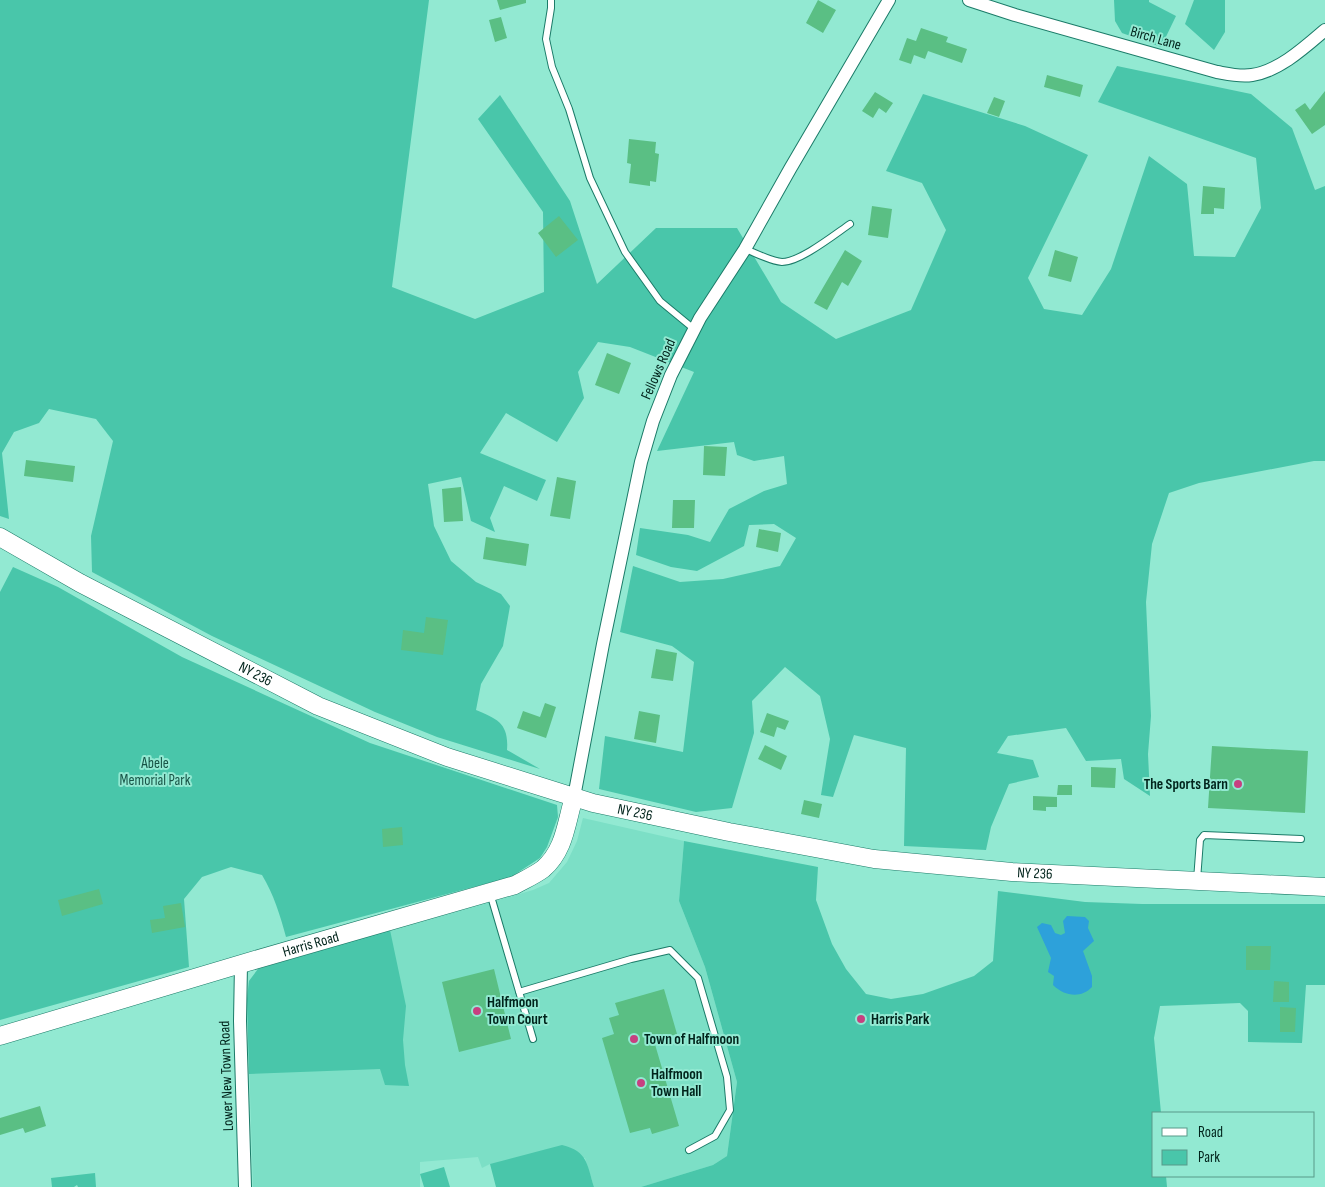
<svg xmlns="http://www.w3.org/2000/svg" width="1325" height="1187" viewBox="0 0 1325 1187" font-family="'Sofia Sans Condensed',sans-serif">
<rect width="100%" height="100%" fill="#92e9d2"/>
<path fill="#7cdfc6" d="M 583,818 L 684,841 L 679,901 L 705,967 L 737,1082 L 727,1156 L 713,1165 L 641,1187 L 594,1187 L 585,1158 L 490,1164 L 482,1168 L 478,1157 L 420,1162 L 420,1187 L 253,1187 L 247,999 L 249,981 L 258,969 L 533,890 L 549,883 L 567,862 L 577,841 Z"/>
<path fill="#49c6aa" d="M 0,0 L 429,0 L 392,287 L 475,319 L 544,292 L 543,212 L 478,119 L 500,95 L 570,201 L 597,284 L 656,228 L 737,228 L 781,302 L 836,339 L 911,310 L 946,230 L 922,183 L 886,171 L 923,94 L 1025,126 L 1088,155 L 1028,278 L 1044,309 L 1082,315 L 1111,269 L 1149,156 L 1187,184 L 1194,256 L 1235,257 L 1261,208 L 1256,158 L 1098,102 L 1117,66 L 1251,94 L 1292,128 L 1315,190 L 1325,186 L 1325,461 L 1314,461 L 1199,483 L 1169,493 L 1152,544 L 1146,602 L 1151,716 L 1148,754 L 1150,796 L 1124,779 L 1121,759 L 1086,761 L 1066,728 L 1008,736 L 997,753 L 1033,760 L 1039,777 L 1009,784 L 991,827 L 986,850 L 904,846 L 906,748 L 854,735 L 833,797 L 821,795 L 830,739 L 820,696 L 785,667 L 752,701 L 754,733 L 732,808 L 696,812 L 599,789 L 605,736 L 683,752 L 694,662 L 672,646 L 620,632 L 633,566 L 680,582 L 723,579 L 780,566 L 796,538 L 774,524 L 749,525 L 744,546 L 697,571 L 671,567 L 636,555 L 640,528 L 688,535 L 710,542 L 729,509 L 764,491 L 787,484 L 784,456 L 754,461 L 737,455 L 734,442 L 657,451 L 694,372 L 630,347 L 598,342 L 578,372 L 584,398 L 557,442 L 506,413 L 480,453 L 546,480 L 537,501 L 504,486 L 490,518 L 495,532 L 471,521 L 461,477 L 428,484 L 434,526 L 451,561 L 476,582 L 501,594 L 510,606 L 503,646 L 481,684 L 476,710 C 498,719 509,724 507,750 L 540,769 L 437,737 L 375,712 L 212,636 L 92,572 L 91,536 L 113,441 L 96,419 L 49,409 L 39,423 L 14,432 L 2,453 L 9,519 L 0,516 Z
M 1114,0 L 1149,0 L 1149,2 L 1176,16 L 1161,47 L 1122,33 L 1115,21 Z
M 1194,0 L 1225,0 L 1225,32 L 1214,50 L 1185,24 Z
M 13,567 L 58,587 L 182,657 L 370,743 L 557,805 L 558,817 L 547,847 L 540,858 L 511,877 L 286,937 C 280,915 274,895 262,875 L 231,867 L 202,877 L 184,899 L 189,967 L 0,1020 L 0,592 Z
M 684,841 L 818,867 L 816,900 L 832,944 L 846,969 L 866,994 L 891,999 L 923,994 L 974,976 L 993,961 L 998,891 L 1085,902 L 1142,904 L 1325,904 L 1325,985 L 1306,985 L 1302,1043 L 1248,1042 L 1248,1011 L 1240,1003 L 1160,1006 L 1154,1038 L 1161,1113 L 1154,1113 L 1154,1176 L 1166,1176 L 1167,1187 L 641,1187 L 713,1165 L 727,1156 L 737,1082 L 705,967 L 679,901 Z
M 390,930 L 406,1006 L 403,1040 L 405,1065 L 409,1086 L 385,1085 L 380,1069 L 249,1074 L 247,999 L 249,981 L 258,969 Z
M 562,1145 C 588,1151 587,1165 594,1187 L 496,1187 L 490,1164 Z
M 444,1167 L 450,1187 L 424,1187 L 420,1174 Z
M 95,1173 L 96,1187 L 78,1187 L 77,1185 L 74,1187 L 52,1187 L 51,1178 Z"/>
<path fill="#2da1da" d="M 1067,916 L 1085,917 L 1089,921 L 1088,928 L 1094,941 L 1083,951 L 1092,976 L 1092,987 C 1081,999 1064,996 1053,985 L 1054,976 L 1048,972 L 1051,958 L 1037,927 L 1042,923 L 1051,925 L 1055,933 L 1061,935 L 1065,933 L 1063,921 Z"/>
<path fill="#5abf84" d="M 497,0 L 526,0 L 526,3 L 500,10 Z
M 818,0 L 836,10 L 823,33 L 806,23 Z
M 501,17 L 507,38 L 495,42 L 489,20 Z
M 921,28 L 948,37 L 946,42 L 967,49 L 962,63 L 928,51 L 925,59 L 914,55 L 911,64 L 899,60 L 907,38 L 916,41 Z
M 1047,75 L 1083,85 L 1080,97 L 1044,87 Z
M 1325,91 L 1325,125 L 1312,134 L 1295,110 L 1305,103 L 1310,110 Z
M 875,92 L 893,103 L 886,113 L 879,108 L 873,118 L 862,111 Z
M 994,97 L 1005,101 L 999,117 L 987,113 Z
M 629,139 L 656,142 L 655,153 L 659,154 L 656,182 L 650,181 L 650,186 L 629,183 L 631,164 L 627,163 Z
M 1203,186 L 1225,188 L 1224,209 L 1214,208 L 1214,214 L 1201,214 Z
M 872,206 L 892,209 L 888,238 L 868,235 Z
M 559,216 L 578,240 L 556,257 L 538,233 Z
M 845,250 L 862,261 L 848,286 L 842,282 L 827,310 L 814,303 Z
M 1055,250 L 1078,257 L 1071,282 L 1048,276 Z
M 607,353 L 631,363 L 619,394 L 595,385 Z
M 704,446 L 727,447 L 725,476 L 703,475 Z
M 26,460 L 75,466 L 73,482 L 24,476 Z
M 557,477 L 576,481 L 570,519 L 550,516 Z
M 461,487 L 463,521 L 444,522 L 442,489 Z
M 673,500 L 695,500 L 694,528 L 672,528 Z
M 759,529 L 781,533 L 778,552 L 756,547 Z
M 486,537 L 529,544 L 526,566 L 483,559 Z
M 426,617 L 448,620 L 443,655 L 401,650 L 403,630 L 424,633 Z
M 656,649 L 677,653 L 673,681 L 651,678 Z
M 545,703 L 556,707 L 546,738 L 517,728 L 523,711 L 540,717 Z
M 639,711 L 660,715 L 656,743 L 634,739 Z
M 767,713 L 789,721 L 785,730 L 777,727 L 774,737 L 760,732 Z
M 765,745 L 787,756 L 781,770 L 758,759 Z
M 1212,746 L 1308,751 L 1305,813 L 1208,808 Z
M 1091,767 L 1116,768 L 1115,788 L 1091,787 Z
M 1058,785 L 1072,785 L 1072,795 L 1057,795 Z
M 1033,796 L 1057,797 L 1057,807 L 1046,807 L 1046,811 L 1033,810 Z
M 804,800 L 822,804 L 819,818 L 801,814 Z
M 402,827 L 403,845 L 383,847 L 382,829 Z
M 99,889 L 103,904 L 62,916 L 58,900 Z
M 181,903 L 185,927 L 152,933 L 150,920 L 165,918 L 163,906 Z
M 1246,946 L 1271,946 L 1270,970 L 1246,970 Z
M 494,969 L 511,1039 L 459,1052 L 442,982 Z
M 1274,981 L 1289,982 L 1289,1002 L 1273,1002 Z
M 664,989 L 677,1034 L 654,1041 L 679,1126 L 652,1134 L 650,1128 L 630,1133 L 602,1038 L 614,1034 L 609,1018 L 619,1015 L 615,1003 Z
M 1280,1007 L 1296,1008 L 1295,1032 L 1280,1032 Z
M 40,1106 L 46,1126 L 25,1133 L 23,1128 L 0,1135 L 0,1118 Z"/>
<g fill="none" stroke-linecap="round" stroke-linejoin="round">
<g stroke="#1b7b68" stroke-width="8">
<path id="lane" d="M 551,0 L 551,8 L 546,39 L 552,67 L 569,109 L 590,178 L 625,252 L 660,301 L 694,329
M 745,249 C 756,253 770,261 782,262 C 800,262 834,235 850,224
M 1197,880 L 1200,840 L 1204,835 L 1301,839
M 490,893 L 533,1039
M 519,992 L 631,959 L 670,950 L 698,978 L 727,1077 L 730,1110 L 715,1136 L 689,1150"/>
</g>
<g stroke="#1b7b68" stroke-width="14">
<path id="street" d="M 969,0 L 1015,15 L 1217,72 C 1228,74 1240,77 1252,75 C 1279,71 1304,48 1325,30
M 574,797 L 603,644 L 641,462 L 653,421 L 671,375 L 700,318 L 745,249 L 790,169 L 889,0
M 241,964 L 240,1021 L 245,1187"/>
</g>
<g stroke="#1b7b68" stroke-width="19">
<g id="secondary">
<path id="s1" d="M 0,537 L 80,583 L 318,706 L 447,757 L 593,803 L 729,832 L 874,859 L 1012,872 L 1325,887"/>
<path id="s2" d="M 0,1036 L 241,964 L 515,885 C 524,880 535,875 543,869 C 565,850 566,823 574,797"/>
</g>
</g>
<use href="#lane" stroke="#fff" stroke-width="6"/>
<use href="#street" stroke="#fff" stroke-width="12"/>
<use href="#secondary" stroke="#fff" stroke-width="18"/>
</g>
<g fill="#c74080" stroke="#92e9d2" stroke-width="2">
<circle cx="1238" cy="784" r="5"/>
<circle cx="477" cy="1011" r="5"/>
<circle cx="861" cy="1019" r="5"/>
<circle cx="634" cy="1039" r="5"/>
<circle cx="641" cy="1083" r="5"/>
</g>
<g text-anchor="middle" stroke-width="4" stroke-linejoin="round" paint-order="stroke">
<g font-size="15" fill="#00231b" stroke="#92e9d2">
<text transform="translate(1156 38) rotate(16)" y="5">Birch Lane</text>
<text transform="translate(658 369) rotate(-66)" y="5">Fellows Road</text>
<text dy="5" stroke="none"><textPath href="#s1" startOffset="290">NY 236</textPath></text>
<text dy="5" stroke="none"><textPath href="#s1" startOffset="695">NY 236</textPath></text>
<text dy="5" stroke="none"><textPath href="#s1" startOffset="1100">NY 236</textPath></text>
<text dy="5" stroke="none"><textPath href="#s2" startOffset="324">Harris Road</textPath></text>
<text transform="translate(226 1076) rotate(-92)" y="5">Lower New Town Road</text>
</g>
<g font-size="15" fill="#185346" stroke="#92e9d2">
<text x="155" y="768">Abele<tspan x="155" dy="17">Memorial Park</tspan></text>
</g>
<g font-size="15" font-weight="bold" fill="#00231b" stroke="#92e9d2" text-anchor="start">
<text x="1228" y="789" text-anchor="end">The Sports Barn</text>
<text x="487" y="1007">Halfmoon<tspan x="487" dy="17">Town Court</tspan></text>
<text x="871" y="1024">Harris Park</text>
<text x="644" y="1044">Town of Halfmoon</text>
<text x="651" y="1079">Halfmoon<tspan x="651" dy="17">Town Hall</tspan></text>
</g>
</g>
<rect x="1152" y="1112" width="162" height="65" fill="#92e9d2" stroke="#589a89"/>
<rect x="1162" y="1128" width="25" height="8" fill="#ffffff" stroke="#589a89"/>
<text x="1198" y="1137" font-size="15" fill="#00231b">Road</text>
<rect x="1162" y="1150" width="25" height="15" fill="#49c6aa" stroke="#589a89"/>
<text x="1198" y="1162" font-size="15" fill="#00231b">Park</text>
</svg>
